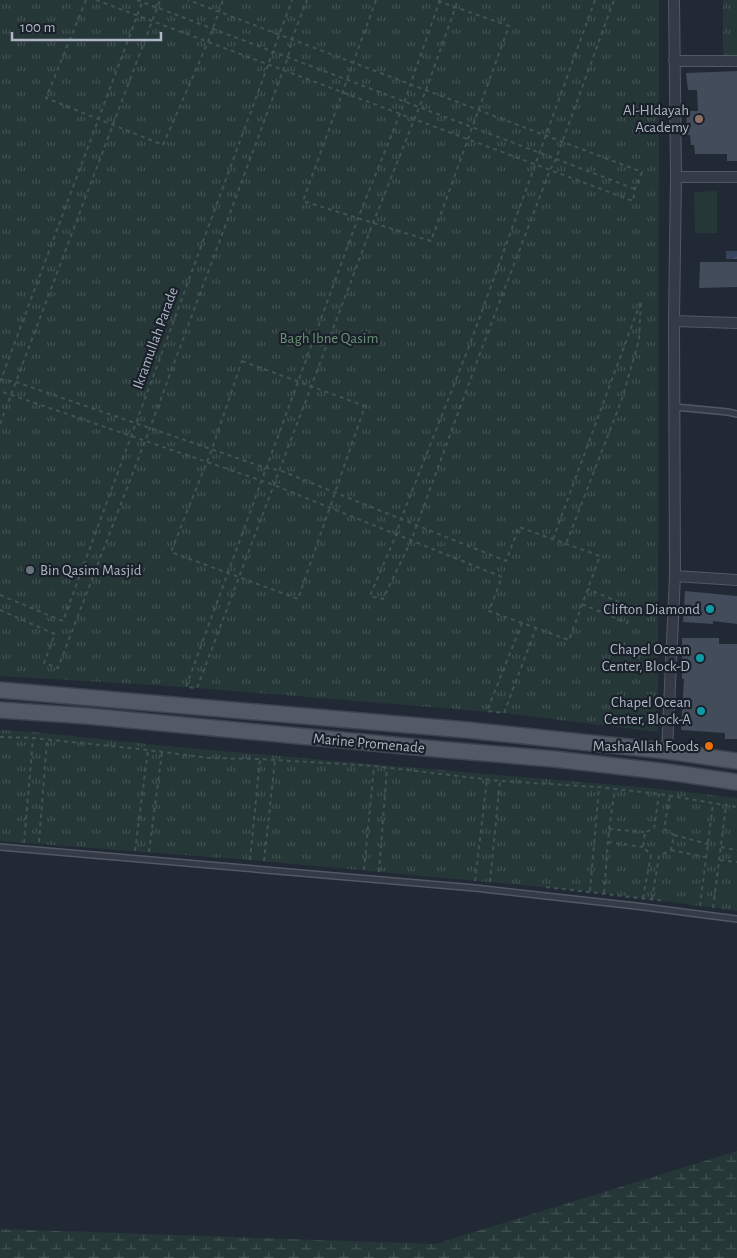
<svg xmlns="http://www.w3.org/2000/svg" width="737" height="1258" viewBox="0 0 737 1258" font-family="'Alegreya Sans',sans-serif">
<defs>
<pattern id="grass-tufts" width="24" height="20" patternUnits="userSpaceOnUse" patternTransform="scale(1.25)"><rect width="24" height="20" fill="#263738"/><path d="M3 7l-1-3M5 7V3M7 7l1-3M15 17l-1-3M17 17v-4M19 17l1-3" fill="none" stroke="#435253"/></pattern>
<pattern id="wetland-marsh" width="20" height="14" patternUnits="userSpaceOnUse" patternTransform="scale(1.25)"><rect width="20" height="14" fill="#263738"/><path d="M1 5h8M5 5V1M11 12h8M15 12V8" fill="none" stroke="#435253"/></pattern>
<pattern id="water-ripples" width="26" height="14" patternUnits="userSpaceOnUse" patternTransform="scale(1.25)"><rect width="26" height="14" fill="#35445c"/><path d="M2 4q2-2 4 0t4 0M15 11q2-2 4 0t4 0" fill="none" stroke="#505d72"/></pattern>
</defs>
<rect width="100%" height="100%" fill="#212935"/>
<path fill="url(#grass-tufts)" d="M 0,0 L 659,0 L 658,732 L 504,713 L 186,687 L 0,676 Z
M 723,0 L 737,0 L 737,61 L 723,61 Z
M 0,730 L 34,732 L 186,748 L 661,789 L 737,798 L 737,911 L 597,892 L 250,860 L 0,841 Z"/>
<path fill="url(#wetland-marsh)" d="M 737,1151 L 737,1258 L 0,1258 L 0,1229 L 435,1244 Z"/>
<path fill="#263738" d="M 717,191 L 717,233 L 695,233 L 694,192 Z"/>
<path fill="url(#water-ripples)" d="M 726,251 L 737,251 L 737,259 L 726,259 Z"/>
<path fill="#424c5a" d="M 737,71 L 737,161 L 727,161 L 727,154 L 695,154 L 694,145 L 691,145 L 690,135 L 686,135 L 687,111 L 698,111 L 697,90 L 688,90 L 686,73 Z
M 700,262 L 737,262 L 737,287 L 699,288 Z
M 685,591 L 737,596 L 737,624 L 713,621 L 713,624 L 683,622 Z
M 682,638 L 719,638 L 719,644 L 737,644 L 737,739 L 725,739 L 725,733 L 681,730 L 684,679 L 682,679 Z"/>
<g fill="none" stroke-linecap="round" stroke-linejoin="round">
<g stroke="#515964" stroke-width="8">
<path id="service" d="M 675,407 L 728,412 L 737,414
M 0,847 L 475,888 L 636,906 L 737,919"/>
</g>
<g stroke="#515964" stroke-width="12">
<path id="minor" d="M 674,61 L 737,61
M 676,177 L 737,177
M 674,321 L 737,323
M 675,576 L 737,580
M 667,751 L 675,576 L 674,321 L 676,177 L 674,0"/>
</g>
<g stroke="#3d444f" stroke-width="18">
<path id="primary" d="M 0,690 L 467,730 L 667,751 L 737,761
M 0,710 L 87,716 L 436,749 L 554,759 L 668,772 L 737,782"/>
</g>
<path stroke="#425356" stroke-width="2" stroke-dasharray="4 4" stroke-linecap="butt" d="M 86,0 L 46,98 L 163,145 L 208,42 L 223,0
M 96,0 L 633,201 L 635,189 L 642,172 L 188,0
M 137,0 L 635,189
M 376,0 L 303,201 L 431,241 L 509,26 L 435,0
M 440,0 L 400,114 L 358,218 L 186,687 L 197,688 L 373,223 L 426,90 L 458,0
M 595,0 L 470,344 L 401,519 L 396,535 L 370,596 L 383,599 L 411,541 L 482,348 L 550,170 L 556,159 L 614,0
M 242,361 L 365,406 L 298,599 L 171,552 L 212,449 Z
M 0,379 L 16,382 L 266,468 L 279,470 L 506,561 L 519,527 L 600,556 L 569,640 L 489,611 L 502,577 L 274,485 L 0,391
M 0,382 L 143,0
M 0,424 L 160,0
M 553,539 L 641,301 L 639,340 L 622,399 L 566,544
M 0,595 L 63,621 L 292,0
M 582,604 L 627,623 L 633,608 L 588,589
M 0,610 L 55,634 L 44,663 L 58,668 L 150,428 L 288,57 L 292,39 L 307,0
M 522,623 L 487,711 L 504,713 L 536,628
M 0,737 L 33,738 L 148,750 L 208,758 L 260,759 L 374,766 L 500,781 L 599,787 L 659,794 L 737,807
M 609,829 L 644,832
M 674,835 L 708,844
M 39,842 L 47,740
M 608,842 L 643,847
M 24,843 L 33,738
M 721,847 L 737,850
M 671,850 L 705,857
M 135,851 L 148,750
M 149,852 L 162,752
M 250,860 L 260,759
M 720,860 L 737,862
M 264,861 L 275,760
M 364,870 L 374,766
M 379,872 L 387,768
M 475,881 L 487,780
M 490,882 L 500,781
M 546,887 L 665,901
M 590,891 L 599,787
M 604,893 L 609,829 L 615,789
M 643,898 L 651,855 L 643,847 L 645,832 L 654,829 L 659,794
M 652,899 L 659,856 L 671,850 L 674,835 L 664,829 L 670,795
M 700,906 L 713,804
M 713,908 L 726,806"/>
<use href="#service" stroke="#343b46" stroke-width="5"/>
<use href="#minor" stroke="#343b46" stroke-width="10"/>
<use href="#primary" stroke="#525a66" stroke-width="15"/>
</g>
<circle fill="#8d6e63" stroke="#1a202a" stroke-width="2" cx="699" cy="119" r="5"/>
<circle fill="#6b7280" stroke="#1a202a" stroke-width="2" cx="30" cy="570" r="5"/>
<g fill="#0f9aa8" stroke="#1a202a" stroke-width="2">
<circle cx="710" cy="609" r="5"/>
<circle cx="700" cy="658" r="5"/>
<circle cx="701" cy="711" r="5"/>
</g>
<circle fill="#e8710a" stroke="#1a202a" stroke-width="2" cx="709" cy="746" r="5"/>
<g text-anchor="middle" stroke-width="4.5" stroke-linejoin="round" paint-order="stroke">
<g font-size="15" fill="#aeb6c3" stroke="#1a202a" text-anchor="end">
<text x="689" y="115">Al-HIdayah<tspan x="689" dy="17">Academy</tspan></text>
<text x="40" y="575" text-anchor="start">Bin Qasim Masjid</text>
<text x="700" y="614">Clifton Diamond</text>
<text x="690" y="654">Chapel Ocean<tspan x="690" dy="17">Center, Block-D</tspan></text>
<text x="691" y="707">Chapel Ocean<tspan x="691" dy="17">Center, Block-A</tspan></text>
<text x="699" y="751">MashaAllah Foods</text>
</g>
<g font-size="15" fill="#aeb6c3" stroke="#1a202a">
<text transform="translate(155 338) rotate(-70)" y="5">Ikramullah Parade</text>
<text transform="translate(369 743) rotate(5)" y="5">Marine Promenade</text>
</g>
<g font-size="15" fill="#679172" stroke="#1a202a">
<text x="329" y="343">Bagh Ibne Qasim</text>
</g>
</g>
<path d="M12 32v8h149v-8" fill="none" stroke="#aeb6c3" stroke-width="2.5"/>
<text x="20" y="32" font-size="15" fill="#aeb6c3" stroke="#1a202a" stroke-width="4" paint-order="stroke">100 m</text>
</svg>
